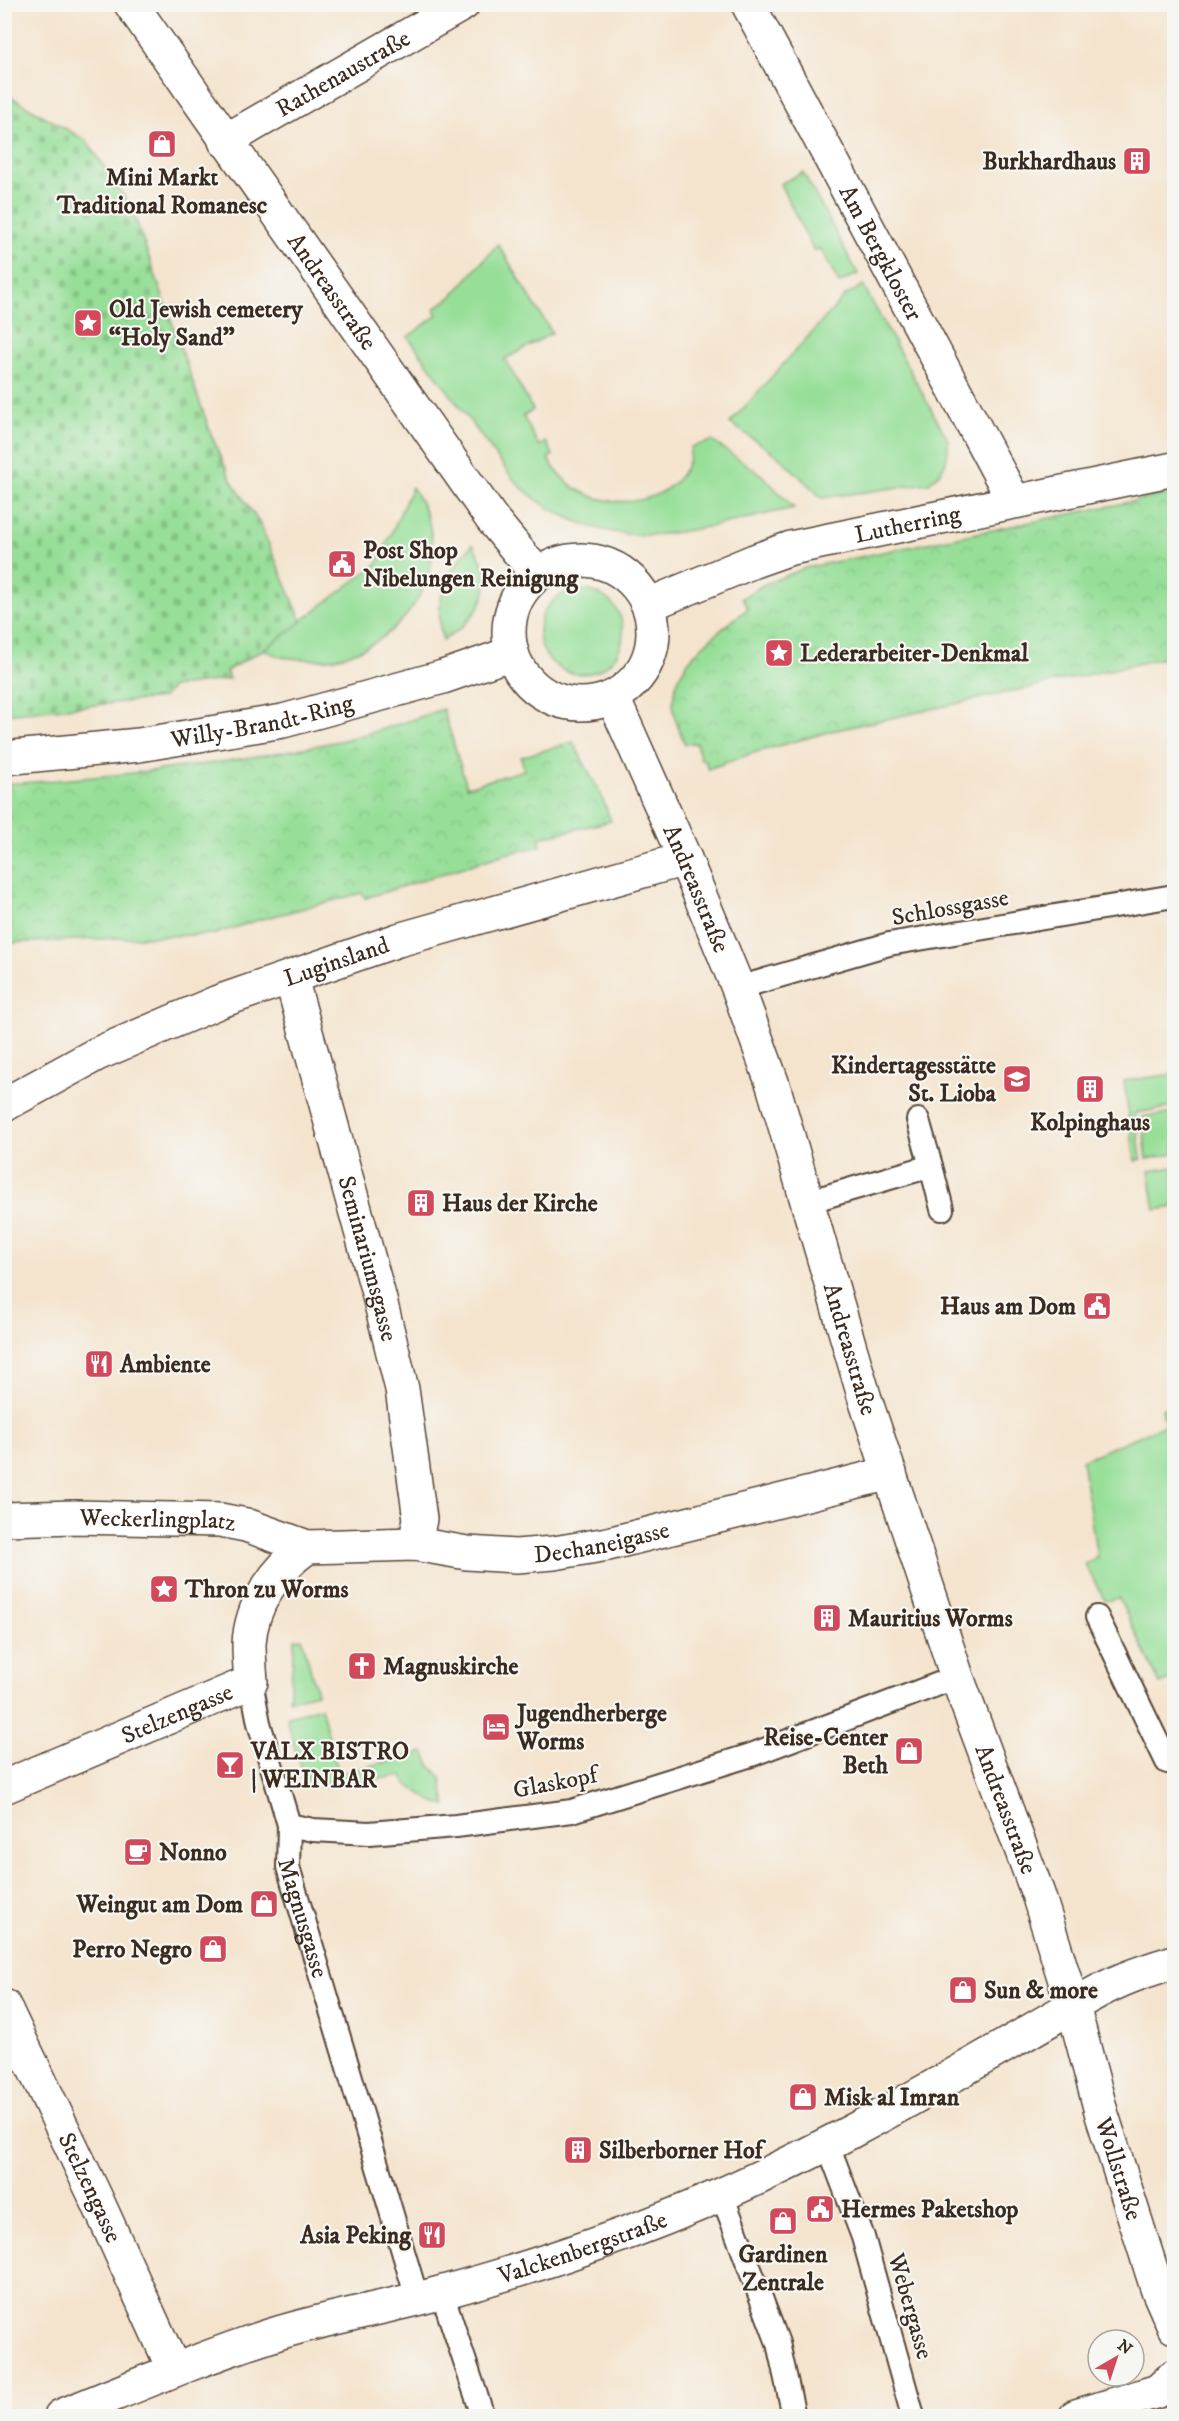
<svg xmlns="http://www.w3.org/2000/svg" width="1179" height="2421" viewBox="0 0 1179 2421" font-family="'IM FELL DW Pica',serif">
<defs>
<pattern id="cemetery-stones" width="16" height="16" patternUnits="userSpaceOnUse" patternTransform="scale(1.5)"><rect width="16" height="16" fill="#97df99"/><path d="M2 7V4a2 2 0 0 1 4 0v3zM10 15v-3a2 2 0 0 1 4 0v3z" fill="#83c083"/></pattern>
<pattern id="park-crowns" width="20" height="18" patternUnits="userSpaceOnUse" patternTransform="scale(1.5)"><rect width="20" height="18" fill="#97df99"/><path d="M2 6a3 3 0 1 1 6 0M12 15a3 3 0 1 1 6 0" fill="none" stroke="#83c083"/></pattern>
</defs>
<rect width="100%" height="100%" fill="#f6f6f2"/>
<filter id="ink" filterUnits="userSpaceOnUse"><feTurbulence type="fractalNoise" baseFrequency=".0167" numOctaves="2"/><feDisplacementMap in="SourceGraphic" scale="12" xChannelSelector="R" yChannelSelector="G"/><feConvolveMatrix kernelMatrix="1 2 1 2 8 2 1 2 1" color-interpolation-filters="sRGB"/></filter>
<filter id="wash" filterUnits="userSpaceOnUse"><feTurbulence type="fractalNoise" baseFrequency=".008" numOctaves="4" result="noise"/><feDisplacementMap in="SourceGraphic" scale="24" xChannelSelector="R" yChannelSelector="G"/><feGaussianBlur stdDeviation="1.35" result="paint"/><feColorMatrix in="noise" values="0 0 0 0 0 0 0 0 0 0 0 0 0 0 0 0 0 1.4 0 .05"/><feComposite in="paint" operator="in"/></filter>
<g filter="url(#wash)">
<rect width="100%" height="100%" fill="#f4e4ce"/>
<path fill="#97df99" stroke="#69845c" stroke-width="1.5" d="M 803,172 L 858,274 L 839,283 L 820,248 L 814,251 L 780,184 Z
M 498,244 L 552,333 L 505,359 L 533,410 L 523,416 L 539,446 L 546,442 L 553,455 L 548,459 C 557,473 568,486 584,493 C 625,513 687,498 691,447 L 712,441 L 762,475 L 794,508 C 751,517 707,529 663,534 C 609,540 550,518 513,479 L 408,337 L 437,315 L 434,309 L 452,296 Z
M 863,285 L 948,440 C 949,459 945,471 929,483 L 822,498 L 778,456 L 730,423 L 845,296 Z
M 412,487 C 421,501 429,517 431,533 C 442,604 371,667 303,659 C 288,658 276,658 264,649 L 378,563 Z
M 473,544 C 477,553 483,561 485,571 C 492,600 467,627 443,640 C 432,603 447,571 473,544 Z
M539 632a42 42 0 1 1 84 0a42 42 0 1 1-84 0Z
M 1174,1074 L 1174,1107 L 1135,1113 L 1141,1159 L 1135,1161 L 1124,1081 Z
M 1174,1113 L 1174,1154 L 1147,1159 L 1142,1117 Z
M 1174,1167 L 1174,1207 L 1155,1210 L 1149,1171 Z
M 1174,1406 L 1174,1678 L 1160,1684 L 1119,1598 L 1105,1601 L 1085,1564 L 1097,1557 L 1082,1460 L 1165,1425 L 1162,1408 Z
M 302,1638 L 317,1693 L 289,1700 L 295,1639 Z
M 321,1707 L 339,1774 L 424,1752 L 430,1766 L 441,1777 L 446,1806 L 432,1801 L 405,1783 L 403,1775 L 326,1787 L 315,1785 L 305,1778 L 302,1772 L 287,1722 L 288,1716 Z"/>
<path fill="url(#cemetery-stones)" stroke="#69845c" stroke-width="1.5" d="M 4,93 L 87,141 L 132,209 L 212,437 L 231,480 L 260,524 L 302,622 L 264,649 L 226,671 L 229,679 L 172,687 L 163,698 L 5,714 Z"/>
<path fill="url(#park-crowns)" stroke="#69845c" stroke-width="1.5" d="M 1174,493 L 1173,656 L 832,731 L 753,753 L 708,769 L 705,760 L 701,760 L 696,743 L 685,744 C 681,734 676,723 674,713 C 667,663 716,636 748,608 L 742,598 L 765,584 L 805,568 Z
M 443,709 L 467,787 L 524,770 L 521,757 L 573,742 L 601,795 L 611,821 L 539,838 L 541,846 L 505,854 L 365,898 L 362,893 L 255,921 L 215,934 L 5,943 L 5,784 C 117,777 229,764 339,741 C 374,733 409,721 443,709 Z"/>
</g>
<g filter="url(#ink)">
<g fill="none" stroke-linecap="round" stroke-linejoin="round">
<g stroke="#574638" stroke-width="26">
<g id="service">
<path d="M 738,988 L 889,944 L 1174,896"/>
<path d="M 918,1120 L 931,1166"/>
<path d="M 807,1202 L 931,1166 L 942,1209"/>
<path d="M 1097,1617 L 1167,1762 L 1174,1760"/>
<path id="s1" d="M 251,1682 L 259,1723 L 289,1825 L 288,1867 L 417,2298"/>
<path d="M 289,1825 L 313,1830 L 369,1833 L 456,1826 L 572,1811 L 751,1755 L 957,1677"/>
<path d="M 828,2145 L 863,2237 L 913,2416"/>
<path d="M 722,2195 L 778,2343 L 794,2416"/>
<path d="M 442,2293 L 483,2416"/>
</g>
</g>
<g stroke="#574638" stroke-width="36">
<path id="pedestrian" d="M 1076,2416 L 1158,2391 L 1174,2376"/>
</g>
<g stroke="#574638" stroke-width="36">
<g id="minor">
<path id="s2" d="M 748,4 L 1014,501"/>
<path id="s3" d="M 225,141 L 463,4"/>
<path id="s4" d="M 291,978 L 379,1296 L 402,1389 L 420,1519 L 415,1544"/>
<path id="s5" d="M 4,1105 L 97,1054 L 218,1002 L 398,940 L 685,859"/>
<path id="s6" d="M 4,1519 L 75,1517 L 220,1520 L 246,1525 L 307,1547 L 415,1544 L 467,1553 L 516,1556 L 554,1553 L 608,1544 L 890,1473"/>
<path id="s7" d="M 4,1787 L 251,1682 C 250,1669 249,1657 249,1644 C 251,1604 276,1569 307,1547"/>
<path id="s8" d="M 4,2006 L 95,2196 L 174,2370"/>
<path d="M 1073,2006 C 1110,1983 1134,1974 1174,1962"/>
</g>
</g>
<g stroke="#574638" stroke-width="36">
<g id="tertiary">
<path id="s9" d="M 131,4 L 492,519 L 537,574"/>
<circle cx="581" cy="632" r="72"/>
<path id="s10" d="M 648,605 L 754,561 L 791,548 L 1174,469"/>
<path id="s11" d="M 613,698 L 685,859 L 738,988 L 773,1085 L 865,1399 L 957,1677 L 1038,1894 L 1073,2006 L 1102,2115 L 1157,2288 L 1174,2327"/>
<path id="s12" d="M 4,758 L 139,745 L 283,721 L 443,677 L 512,653"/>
<path id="s13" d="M 61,2416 C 131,2388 200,2358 272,2335 C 328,2317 387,2308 443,2292 C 507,2275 570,2254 632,2231 C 787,2174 931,2089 1073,2006"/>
</g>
</g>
<use href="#service" stroke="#fff" stroke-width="22"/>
<use href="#pedestrian" stroke="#fff" stroke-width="33"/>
<use href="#minor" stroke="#fff" stroke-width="33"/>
<use href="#tertiary" stroke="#fff" stroke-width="33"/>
</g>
</g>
<defs>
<g id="shop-square" transform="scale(1.5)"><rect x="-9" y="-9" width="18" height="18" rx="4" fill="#d1495b" stroke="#f6f6f2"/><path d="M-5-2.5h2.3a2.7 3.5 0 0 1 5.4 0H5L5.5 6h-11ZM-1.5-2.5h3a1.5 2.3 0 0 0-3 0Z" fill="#fff"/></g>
<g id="building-square" transform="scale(1.5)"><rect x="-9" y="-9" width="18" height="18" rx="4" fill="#d1495b" stroke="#f6f6f2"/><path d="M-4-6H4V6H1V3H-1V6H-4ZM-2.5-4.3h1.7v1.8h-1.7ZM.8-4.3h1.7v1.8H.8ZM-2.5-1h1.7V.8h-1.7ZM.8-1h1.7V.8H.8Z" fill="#fff"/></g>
<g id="sight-square" transform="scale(1.5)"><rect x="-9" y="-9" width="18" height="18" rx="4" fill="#d1495b" stroke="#f6f6f2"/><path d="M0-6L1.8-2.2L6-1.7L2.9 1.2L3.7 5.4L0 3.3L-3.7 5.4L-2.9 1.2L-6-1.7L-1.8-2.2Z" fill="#fff"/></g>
<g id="civic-square" transform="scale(1.5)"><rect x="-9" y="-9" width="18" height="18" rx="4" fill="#d1495b" stroke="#f6f6f2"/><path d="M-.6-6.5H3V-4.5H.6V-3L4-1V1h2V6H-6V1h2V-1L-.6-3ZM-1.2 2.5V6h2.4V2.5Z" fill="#fff"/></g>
<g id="school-square" transform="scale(1.5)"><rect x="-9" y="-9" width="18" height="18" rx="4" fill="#d1495b" stroke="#f6f6f2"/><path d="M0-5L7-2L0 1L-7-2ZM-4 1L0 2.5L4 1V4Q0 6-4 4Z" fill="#fff"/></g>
<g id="restaurant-square" transform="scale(1.5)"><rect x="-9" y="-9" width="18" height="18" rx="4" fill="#d1495b" stroke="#f6f6f2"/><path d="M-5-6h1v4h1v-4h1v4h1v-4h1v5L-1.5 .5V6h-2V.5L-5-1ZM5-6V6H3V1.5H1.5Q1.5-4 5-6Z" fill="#fff"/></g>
<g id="church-square" transform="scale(1.5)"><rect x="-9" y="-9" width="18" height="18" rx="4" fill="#d1495b" stroke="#f6f6f2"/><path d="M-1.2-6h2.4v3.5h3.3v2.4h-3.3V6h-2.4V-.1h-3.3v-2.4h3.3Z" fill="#fff"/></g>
<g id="hotel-square" transform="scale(1.5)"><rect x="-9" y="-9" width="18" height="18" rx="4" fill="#d1495b" stroke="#f6f6f2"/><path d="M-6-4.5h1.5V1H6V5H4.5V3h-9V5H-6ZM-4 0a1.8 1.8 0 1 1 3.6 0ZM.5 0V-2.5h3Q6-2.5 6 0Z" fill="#fff"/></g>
<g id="bar-square" transform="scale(1.5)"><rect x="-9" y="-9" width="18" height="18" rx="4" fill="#d1495b" stroke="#f6f6f2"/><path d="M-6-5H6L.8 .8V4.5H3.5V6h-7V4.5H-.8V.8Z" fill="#fff"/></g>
<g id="cafe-square" transform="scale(1.5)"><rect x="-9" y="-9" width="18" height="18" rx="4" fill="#d1495b" stroke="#f6f6f2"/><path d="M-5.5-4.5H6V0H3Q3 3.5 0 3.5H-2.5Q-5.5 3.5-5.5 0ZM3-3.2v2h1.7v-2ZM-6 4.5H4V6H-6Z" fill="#fff"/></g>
</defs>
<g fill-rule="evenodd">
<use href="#shop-square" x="162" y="144"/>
<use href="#building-square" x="1137" y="161"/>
<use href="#sight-square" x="88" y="323"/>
<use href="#civic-square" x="342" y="564"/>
<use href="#sight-square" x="779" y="653"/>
<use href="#school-square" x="1017" y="1079"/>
<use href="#building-square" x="1090" y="1089"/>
<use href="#building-square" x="421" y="1203"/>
<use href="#civic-square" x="1097" y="1306"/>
<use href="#restaurant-square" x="99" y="1364"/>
<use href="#sight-square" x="164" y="1589"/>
<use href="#building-square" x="827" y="1618"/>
<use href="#church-square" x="362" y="1666"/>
<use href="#hotel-square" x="496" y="1727"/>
<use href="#shop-square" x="909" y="1751"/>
<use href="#bar-square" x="230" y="1765"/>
<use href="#cafe-square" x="138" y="1852"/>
<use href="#shop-square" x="264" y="1904"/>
<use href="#shop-square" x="213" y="1949"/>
<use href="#shop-square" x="963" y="1990"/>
<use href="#shop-square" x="803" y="2097"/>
<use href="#building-square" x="578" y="2150"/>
<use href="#civic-square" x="820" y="2209"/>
<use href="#shop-square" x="783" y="2221"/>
<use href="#restaurant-square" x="432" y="2235"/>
</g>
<g text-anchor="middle" stroke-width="4.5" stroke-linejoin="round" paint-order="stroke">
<g font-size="24" fill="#3b2a1e" stroke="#f6f6f2">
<text dy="8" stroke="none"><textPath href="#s3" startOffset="136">Rathenaustraße</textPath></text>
<text dy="8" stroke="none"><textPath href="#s2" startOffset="282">Am Bergkloster</textPath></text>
<text dy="8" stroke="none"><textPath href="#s9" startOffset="351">Andreasstraße</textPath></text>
<text dy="8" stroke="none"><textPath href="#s10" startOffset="273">Lutherring</textPath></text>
<text dy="8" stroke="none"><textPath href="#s12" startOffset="261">Willy-Brandt-Ring</textPath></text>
<text dy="8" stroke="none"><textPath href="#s11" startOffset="208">Andreasstraße</textPath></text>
<text transform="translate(950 907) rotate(-10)" y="8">Schlossgasse</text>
<text dy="8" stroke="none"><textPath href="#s5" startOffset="363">Luginsland</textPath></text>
<text dy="8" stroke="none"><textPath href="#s4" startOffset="291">Seminariumsgasse</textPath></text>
<text dy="8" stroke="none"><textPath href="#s11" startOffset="694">Andreasstraße</textPath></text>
<text dy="8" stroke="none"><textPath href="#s6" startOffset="154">Weckerlingplatz</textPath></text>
<text dy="8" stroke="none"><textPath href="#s6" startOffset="604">Dechaneigasse</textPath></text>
<text dy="8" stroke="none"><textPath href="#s7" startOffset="188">Stelzengasse</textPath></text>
<text transform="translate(555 1782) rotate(-11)" y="8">Glaskopf</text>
<text dy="8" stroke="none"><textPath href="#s11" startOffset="1180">Andreasstraße</textPath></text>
<text dy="8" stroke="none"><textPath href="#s1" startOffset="243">Magnusgasse</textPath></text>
<text dy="8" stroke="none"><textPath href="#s11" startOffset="1557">Wollstraße</textPath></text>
<text dy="8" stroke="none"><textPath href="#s8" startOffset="201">Stelzengasse</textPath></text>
<text dy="8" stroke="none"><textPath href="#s13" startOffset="549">Valckenbergstraße</textPath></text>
<text transform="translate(911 2306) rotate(74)" y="8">Webergasse</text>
</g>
<g font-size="24" font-weight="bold" fill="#3b2a1e" stroke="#f6f6f2" text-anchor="start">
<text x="1116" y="169" text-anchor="end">Burkhardhaus</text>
<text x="162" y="185" text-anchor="middle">Mini Markt<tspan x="162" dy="28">Traditional Romanesc</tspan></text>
<text x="109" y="317">Old Jewish cemetery<tspan x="109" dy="28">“Holy Sand”</tspan></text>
<text x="363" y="558">Post Shop<tspan x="363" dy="28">Nibelungen Reinigung</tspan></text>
<text x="800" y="661">Lederarbeiter-Denkmal</text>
<text x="996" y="1073" text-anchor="end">Kindertagesstätte<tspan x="996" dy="28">St. Lioba</tspan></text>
<text x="1090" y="1130" text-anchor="middle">Kolpinghaus</text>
<text x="442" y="1211">Haus der Kirche</text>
<text x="1076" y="1314" text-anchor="end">Haus am Dom</text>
<text x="120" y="1372">Ambiente</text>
<text x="185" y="1597">Thron zu Worms</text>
<text x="848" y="1626">Mauritius Worms</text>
<text x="383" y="1674">Magnuskirche</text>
<text x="517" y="1721">Jugendherberge<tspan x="517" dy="28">Worms</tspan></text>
<text x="888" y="1745" text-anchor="end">Reise-Center<tspan x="888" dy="28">Beth</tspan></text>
<text x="251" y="1759">VALX BISTRO<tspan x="251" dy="28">| WEINBAR</tspan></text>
<text x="159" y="1860">Nonno</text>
<text x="243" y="1912" text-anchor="end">Weingut am Dom</text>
<text x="192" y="1957" text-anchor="end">Perro Negro</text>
<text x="984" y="1998">Sun &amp; more</text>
<text x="824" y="2105">Misk al Imran</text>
<text x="599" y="2158">Silberborner Hof</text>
<text x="841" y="2217">Hermes Paketshop</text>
<text x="411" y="2243" text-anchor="end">Asia Peking</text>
<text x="783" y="2262" text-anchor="middle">Gardinen<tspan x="783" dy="28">Zentrale</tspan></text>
</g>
</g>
<rect width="1179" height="2421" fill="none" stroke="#f6f6f2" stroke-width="24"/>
<g transform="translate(1116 2358) rotate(39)"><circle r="28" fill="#f6f6f2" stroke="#aba49d" stroke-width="1.5"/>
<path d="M0-4.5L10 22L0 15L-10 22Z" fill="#d1495b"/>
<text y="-9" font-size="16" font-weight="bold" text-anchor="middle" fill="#3b2a1e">N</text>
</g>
</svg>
